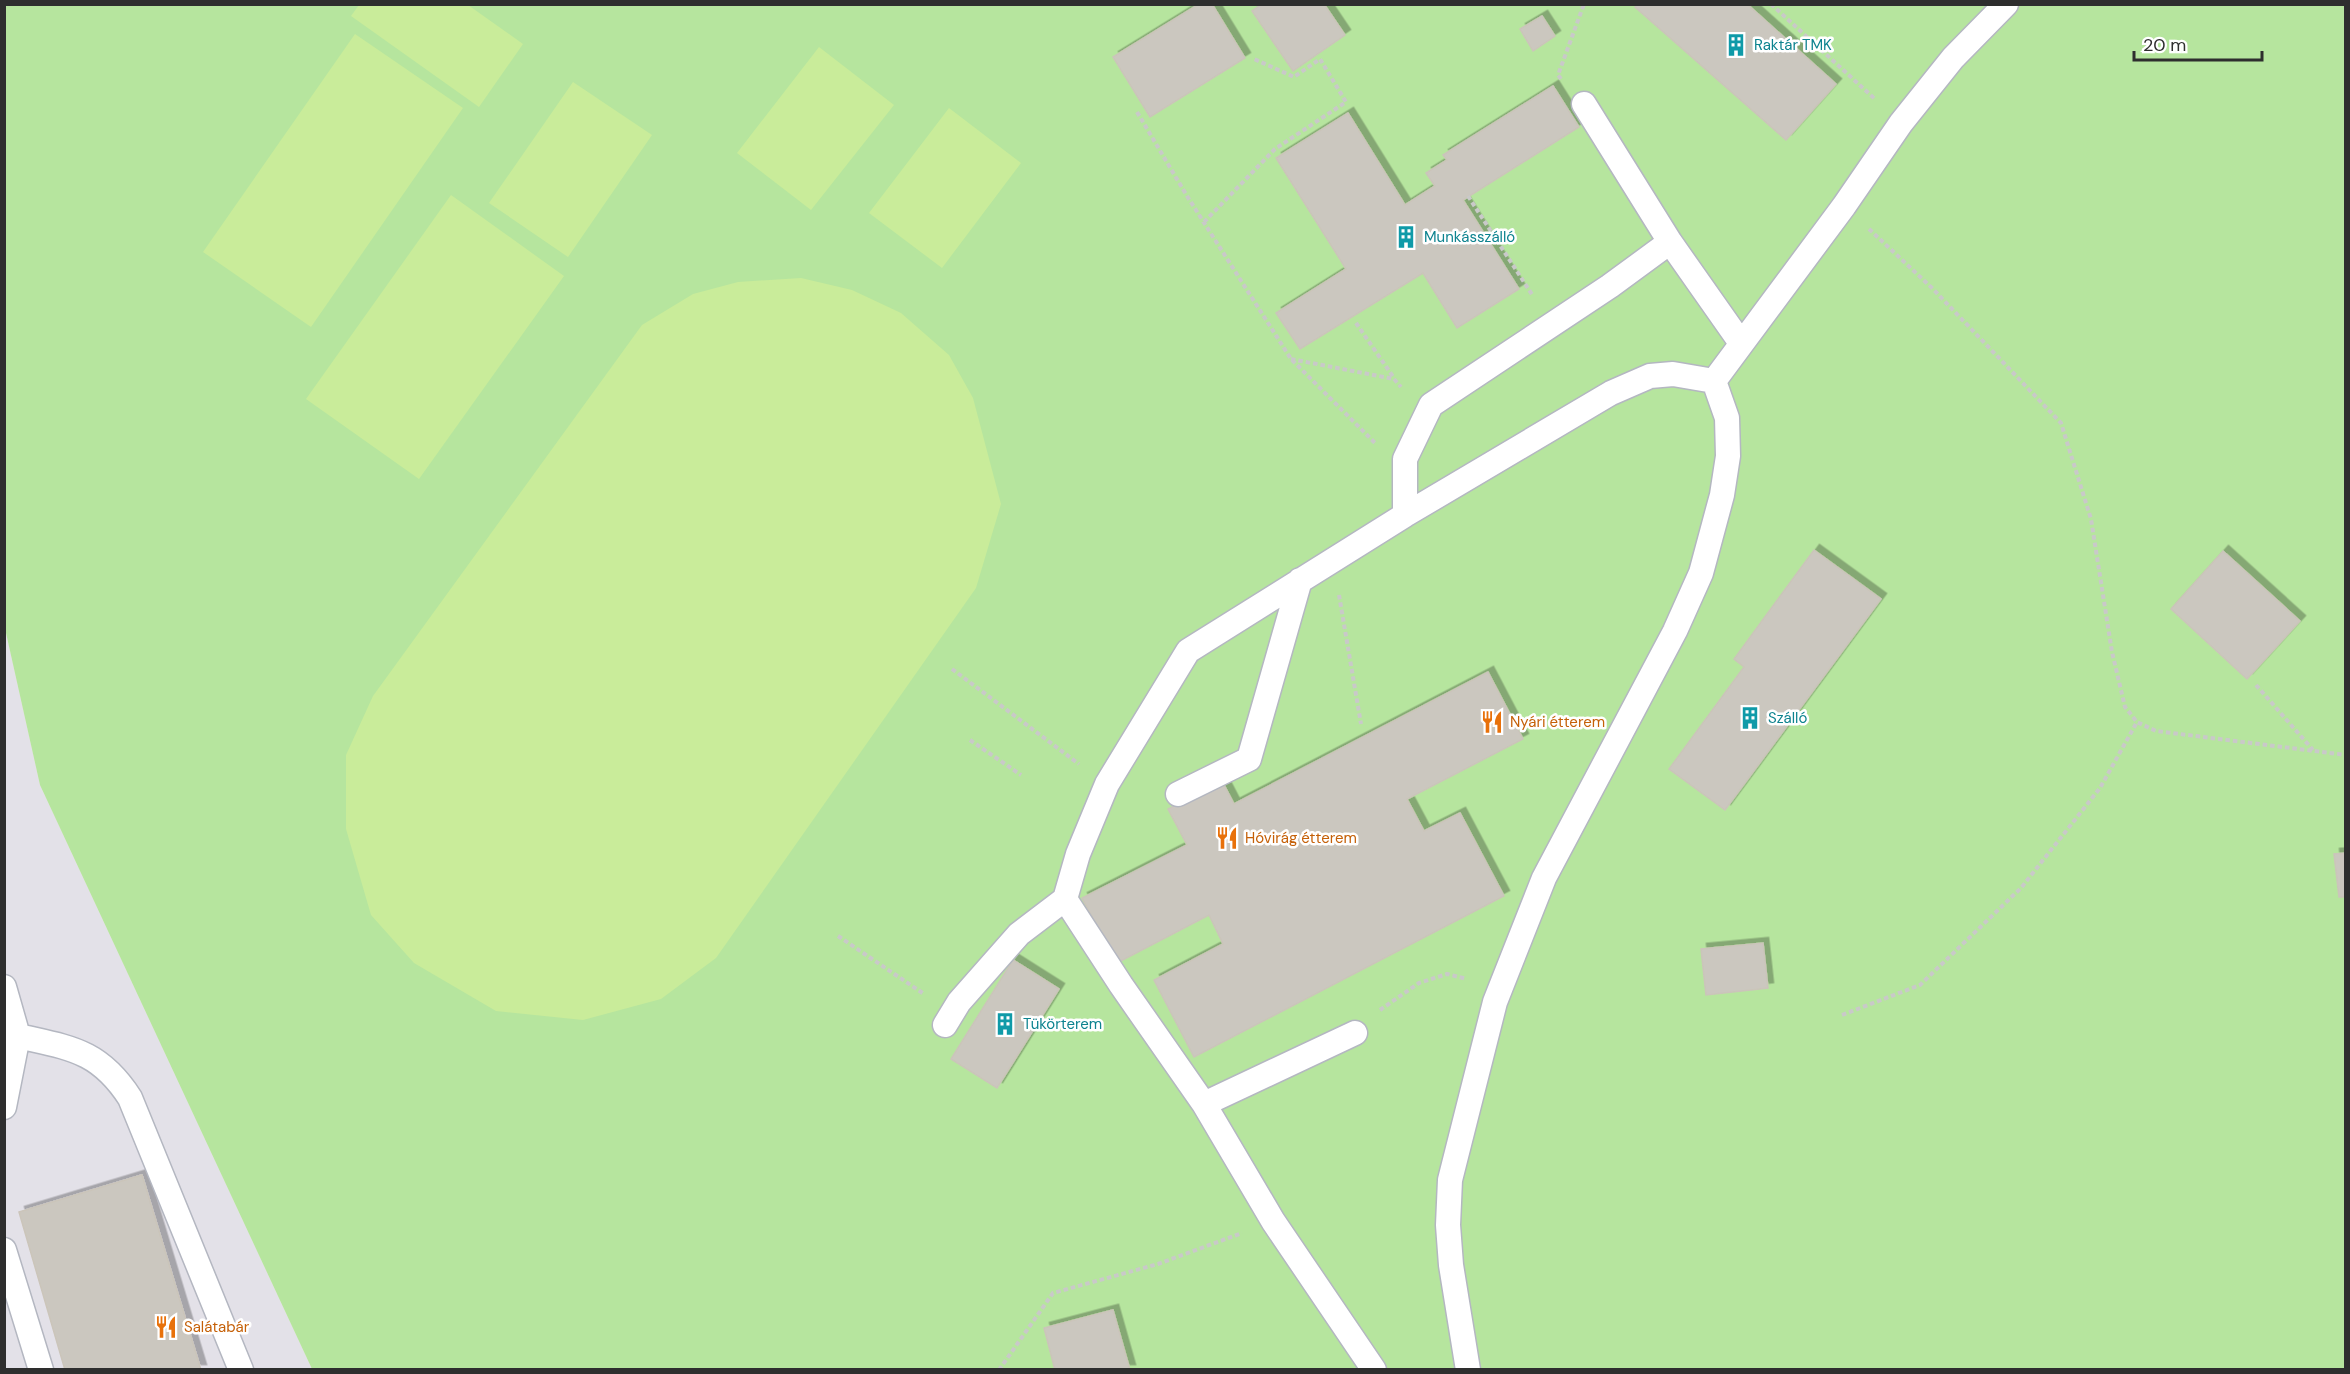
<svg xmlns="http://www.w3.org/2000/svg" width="2350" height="1374" viewBox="0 0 2350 1374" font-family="'DM Sans',sans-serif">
<defs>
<filter id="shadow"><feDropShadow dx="5.5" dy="-5.5" stdDeviation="0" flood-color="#0004"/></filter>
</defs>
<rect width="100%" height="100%" fill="#efe9e1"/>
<path fill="#e3e1e8" d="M 4,624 L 40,785 L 312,1369 L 5,1369 Z"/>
<path fill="#b6e59e" d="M 4,5 L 2345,5 L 2345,1369 L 312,1369 L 40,785 L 4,624 Z"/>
<path fill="#c9ec9a" d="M 359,5 L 468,5 L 523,44 L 479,107 L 351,16 Z
M 355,34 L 463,108 L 311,327 L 203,252 Z
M 819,47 L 894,105 L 811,210 L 737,153 Z
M 573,82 L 652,135 L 568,257 L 489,203 Z
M 949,108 L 1021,163 L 942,268 L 869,213 Z
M 451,195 L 564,276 L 419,479 L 306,399 Z
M 801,278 L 852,290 L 901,313 L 949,355 L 973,398 L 1001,504 L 976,588 L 716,958 L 661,999 L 583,1020 L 496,1011 L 414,963 L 371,915 L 346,829 L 346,755 L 373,696 L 642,325 L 693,294 L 738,282 Z"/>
<path fill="#cbc7bf" stroke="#cbc5ba" stroke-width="1.5" filter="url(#shadow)" d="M 1199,4 L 1212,4 L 1245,58 L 1150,117 L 1113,57 Z
M 1262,4 L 1324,4 L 1345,35 L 1293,71 L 1252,11 Z
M 1637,4 L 1747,4 L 1836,84 L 1786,140 L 1635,7 Z
M 1542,16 L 1555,36 L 1533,51 L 1520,29 Z
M 1553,86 L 1579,127 L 1463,200 L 1519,289 L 1457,328 L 1423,273 L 1300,349 L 1276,313 L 1346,269 L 1276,158 L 1348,113 L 1405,205 L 1435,186 L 1426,173 L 1447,160 L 1443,155 Z
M 1814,550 L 1881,599 L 1725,810 L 1669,769 L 1744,667 L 1734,659 Z
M 2223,551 L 2300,621 L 2247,679 L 2171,609 Z
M 1488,672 L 1523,739 L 1407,799 L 1424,831 L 1460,813 L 1504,896 L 1194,1057 L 1154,980 L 1223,944 L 1209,915 L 1117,963 L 1082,898 L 1187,845 L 1168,809 L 1222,781 L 1234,804 Z
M 2346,853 L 2346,897 L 2339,897 L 2334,854 Z
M 1763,943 L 1768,988 L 1706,995 L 1701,949 Z
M 1013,960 L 1059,989 L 997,1088 L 951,1059 Z
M 142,1175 L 201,1370 L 65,1370 L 19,1212 Z
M 1113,1310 L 1130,1370 L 1055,1370 L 1044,1328 Z"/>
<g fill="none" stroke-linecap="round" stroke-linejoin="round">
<g stroke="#b4b7c1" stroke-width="27">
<path id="lane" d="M 1584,104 L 1670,242 L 1741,343
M 1714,381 L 1844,206 L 1901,123 L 1953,58 L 2006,4
M 1405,515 L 1405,459 L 1431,405 L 1610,286 L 1670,242
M 1178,794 L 1249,759 L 1300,580
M 4,987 L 18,1036 L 4,1107
M 945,1025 L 959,1002 L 1019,934 L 1065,899
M 18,1036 C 70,1048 99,1050 130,1098 L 241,1370
M 1204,1104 L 1355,1033
M 4,1250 L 41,1370
M 1374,1370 L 1273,1221 L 1204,1104 L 1121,985 L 1065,899 L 1078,854 L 1107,784 L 1188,651 L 1405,515 L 1611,393 L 1650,376 L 1673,374 L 1714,381
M 1468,1370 L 1451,1265 L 1448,1225 L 1450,1180 L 1495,1002 L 1544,878 L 1675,631 L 1701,573 L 1722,495 L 1728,456 L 1727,418 L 1714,381"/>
</g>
<path stroke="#c9c9c9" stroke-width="4" stroke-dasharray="4.5 3" stroke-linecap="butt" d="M 1771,4 L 1876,100
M 1561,79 L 1558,75 L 1584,4
M 1137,112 L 1187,196 L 1291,359 L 1375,443
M 1468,196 L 1533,296
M 1204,222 L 1275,149 L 1346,102 L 1320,59 L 1294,77 L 1252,58
M 1869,229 L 1932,288 L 2061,423 L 2091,519 L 2112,652 L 2125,707 L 2137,722 L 2156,731 L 2346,755
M 1356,323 L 1394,378
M 1291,359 L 1394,379 L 1401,387
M 1339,595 L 1361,724
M 952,669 L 1079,764
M 2256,685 L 2313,750
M 970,740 L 1021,775
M 838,936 L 924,994
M 1380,1010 L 1419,983 L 1447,974 L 1467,979
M 1842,1015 L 1920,985 L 2021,888 L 2100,788 L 2137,722
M 999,1370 L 1053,1293 L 1158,1264 L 1242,1233"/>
<use href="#lane" stroke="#fff" stroke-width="24"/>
</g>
<defs>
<g id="building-bare" transform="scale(1.8)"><path d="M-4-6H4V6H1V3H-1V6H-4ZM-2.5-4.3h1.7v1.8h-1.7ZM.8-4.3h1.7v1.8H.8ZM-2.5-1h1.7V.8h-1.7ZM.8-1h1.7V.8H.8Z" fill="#0f9aa8" stroke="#fff" stroke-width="2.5" paint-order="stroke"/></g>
<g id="restaurant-bare" transform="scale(1.8)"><path d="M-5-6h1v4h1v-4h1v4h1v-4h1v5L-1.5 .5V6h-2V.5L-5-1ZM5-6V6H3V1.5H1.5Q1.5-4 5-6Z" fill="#e8710a" stroke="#fff" stroke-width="2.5" paint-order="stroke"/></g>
</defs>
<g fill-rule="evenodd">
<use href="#building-bare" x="1736" y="45"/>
<use href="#building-bare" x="1406" y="237"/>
<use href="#building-bare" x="1750" y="718"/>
<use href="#restaurant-bare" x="1492" y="722"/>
<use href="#restaurant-bare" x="1227" y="838"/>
<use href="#building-bare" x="1005" y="1024"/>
<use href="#restaurant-bare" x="166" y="1327"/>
</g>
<g text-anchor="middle" stroke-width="5" stroke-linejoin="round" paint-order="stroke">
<g font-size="15" fill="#0d838f" stroke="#fff" text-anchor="start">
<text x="1754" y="50">Raktár TMK</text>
<text x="1424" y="242">Munkásszálló</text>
<text x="1768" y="723">Szálló</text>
<text x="1023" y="1029">Tükörterem</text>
</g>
<g font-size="15" fill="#c56008" stroke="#fff" text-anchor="start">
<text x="1510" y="727">Nyári étterem</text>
<text x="1245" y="843">Hóvirág étterem</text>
<text x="184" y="1332">Salátabár</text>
</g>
</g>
<rect width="2350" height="1374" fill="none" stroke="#2e2e2e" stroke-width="12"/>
<path d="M2134 51v9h128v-9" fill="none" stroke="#2e2e2e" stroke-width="3"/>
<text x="2143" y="51" font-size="18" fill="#2e2e2e" stroke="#ffffff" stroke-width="4.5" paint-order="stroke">20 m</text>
</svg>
